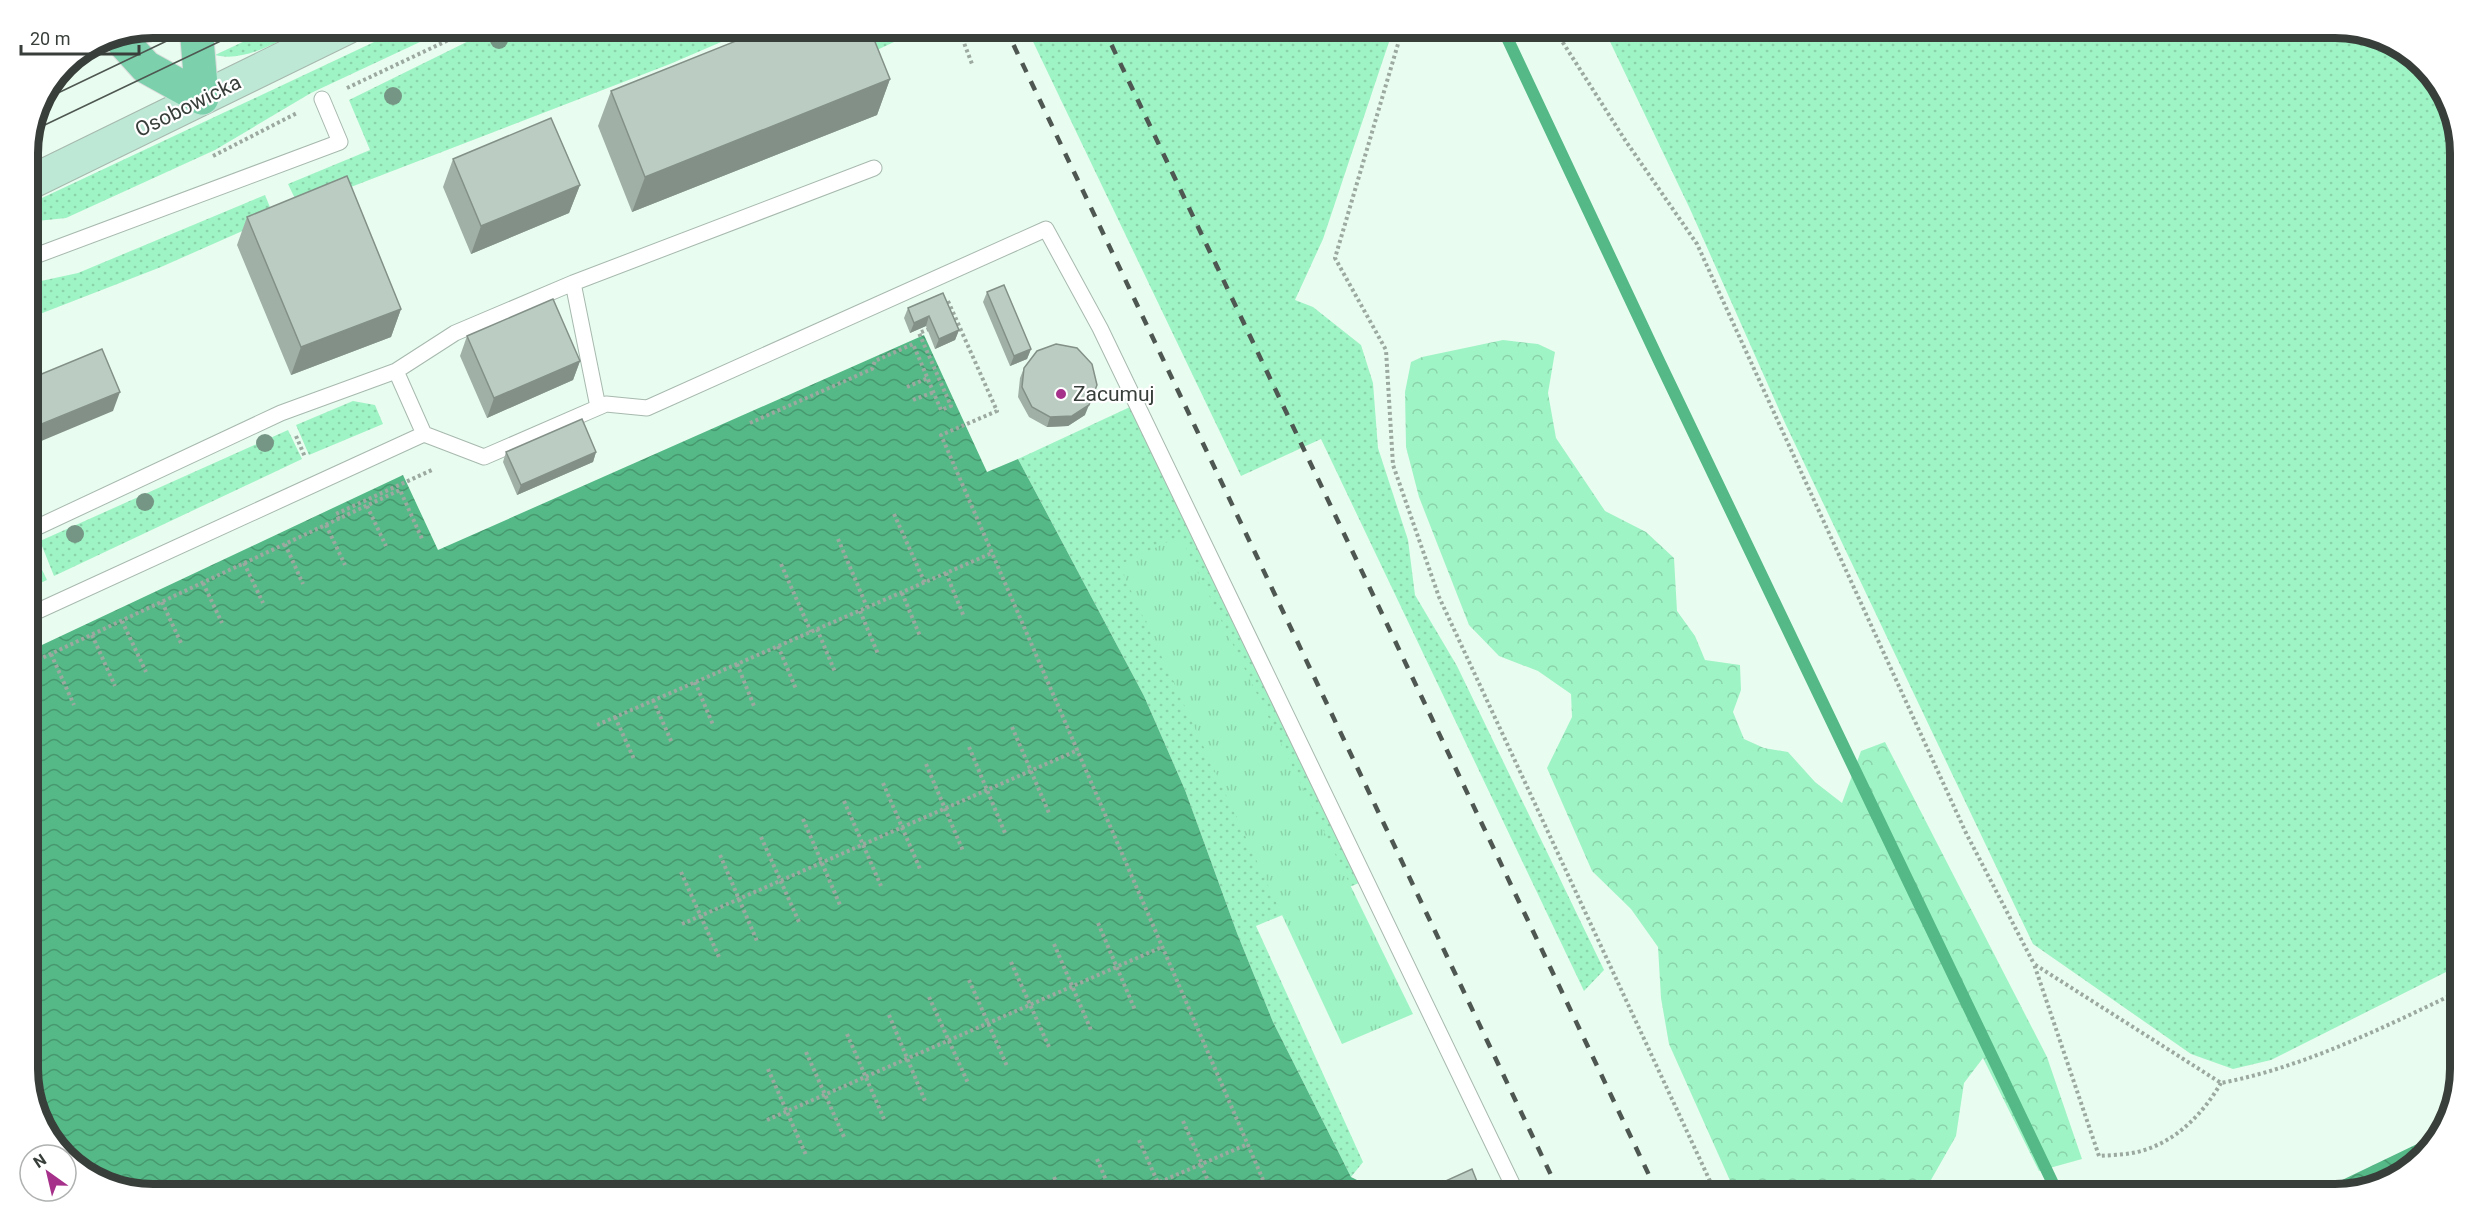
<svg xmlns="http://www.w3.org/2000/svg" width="2487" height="1221" viewBox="0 0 2487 1221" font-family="Roboto,sans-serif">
<defs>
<pattern id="grass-dots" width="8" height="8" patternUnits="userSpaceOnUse" patternTransform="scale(1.5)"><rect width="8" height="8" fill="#9ff4c5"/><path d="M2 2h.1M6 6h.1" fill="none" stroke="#8ad2aa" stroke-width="1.8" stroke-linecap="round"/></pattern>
<pattern id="forest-crowns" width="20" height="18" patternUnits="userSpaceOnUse" patternTransform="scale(1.5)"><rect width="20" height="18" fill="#9ff4c5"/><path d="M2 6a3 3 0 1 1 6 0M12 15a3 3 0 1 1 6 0" fill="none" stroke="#8ad2aa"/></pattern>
<pattern id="park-tufts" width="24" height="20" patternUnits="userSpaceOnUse" patternTransform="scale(1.5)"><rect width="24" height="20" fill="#9ff4c5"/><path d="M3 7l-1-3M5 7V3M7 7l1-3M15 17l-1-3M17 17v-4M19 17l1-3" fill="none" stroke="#8ad2aa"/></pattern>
<pattern id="water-waves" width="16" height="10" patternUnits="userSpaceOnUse" patternTransform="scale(1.5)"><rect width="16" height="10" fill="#54b986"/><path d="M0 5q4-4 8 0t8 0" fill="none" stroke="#47986f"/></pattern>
</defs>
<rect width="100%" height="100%" fill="#e9fcf0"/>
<path fill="url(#grass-dots)" d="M 275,27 L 307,27 C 280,40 246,63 215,55 Z
M 406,27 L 452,27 L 311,93 L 215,150 L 66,218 L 37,221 L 27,226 L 27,205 Z
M 497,27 L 756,27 L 670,64 L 299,207 L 288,184 L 370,150 L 349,100 Z
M 866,27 L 926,27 L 877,50 Z
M 1026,27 L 1394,27 L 1323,239 L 1295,300 L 1313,307 L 1361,345 L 1373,383 L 1378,448 L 1408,540 L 1415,595 L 1457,666 L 1604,970 L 1584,991 L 1321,439 L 1241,476 Z
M 1603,27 L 2335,27 L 2390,40 L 2439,83 L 2460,144 L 2460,965 L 2271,1060 L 2233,1069 L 2191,1054 L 2033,944 L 1785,423 L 1690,209 Z
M 265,195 L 274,217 L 161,267 L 27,319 L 27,284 L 78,273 Z
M 353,401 L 375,405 L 383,424 L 309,455 L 296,425 Z
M 1130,407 L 1359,883 L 1256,926 L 1363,1162 L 1351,1177 L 1273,1022 L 1237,933 L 1185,790 L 1144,696 L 1018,459 Z
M 288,430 L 302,459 L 54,576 L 40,541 Z
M 30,545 L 47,580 L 27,589 L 27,547 Z"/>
<path fill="url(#forest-crowns)" d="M 1503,340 L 1538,344 L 1555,352 L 1548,393 L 1556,438 L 1605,511 L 1646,532 L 1674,558 L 1677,611 L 1695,636 L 1705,660 L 1740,665 L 1741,690 L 1733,712 L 1744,739 L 1764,748 L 1788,752 L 1815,782 L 1842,803 L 1861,751 L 1885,742 L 2047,1057 L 2082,1159 L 2039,1171 L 1983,1058 L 1964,1083 L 1956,1136 L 1923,1194 L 1736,1194 L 1669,1044 L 1661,998 L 1658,947 L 1631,909 L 1592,871 L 1547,768 L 1572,717 L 1571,694 L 1538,671 L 1499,656 L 1469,625 L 1419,497 L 1406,447 L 1405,392 L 1411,362 L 1422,357 Z"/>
<path fill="url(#park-tufts)" d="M 1180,536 L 1413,1014 L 1342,1044 L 1119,565 Z"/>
<path fill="url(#water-waves)" d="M 924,335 L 987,472 L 1018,459 L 1144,696 L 1185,790 L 1237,933 L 1273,1022 L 1351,1177 L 1371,1187 L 1374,1194 L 152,1194 L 97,1181 L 48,1139 L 27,1077 L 27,652 L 403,475 L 438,550 Z
M 2440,1133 L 2404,1173 L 2335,1194 L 2313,1194 Z"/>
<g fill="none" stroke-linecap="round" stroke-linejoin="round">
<path stroke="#54b986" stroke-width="12" d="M 1502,27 L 1660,363 L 2058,1194"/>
<g stroke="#a7b9ae" stroke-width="17">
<path id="lane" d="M 27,259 L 340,142 L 322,99
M 573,283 L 598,407
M 424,434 L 484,457 L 606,404 L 647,408 L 1046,229 L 1100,328 L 1517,1194
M 27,532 L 281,413 L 396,371 L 455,333 L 573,283 L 874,168
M 27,616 L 424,434 L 396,371"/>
</g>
<g stroke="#a7b9ae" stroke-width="35">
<path id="secondary" d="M 27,184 L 348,27"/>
</g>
<g stroke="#dbdcdc" stroke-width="35">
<path id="primary" d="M 196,27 L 202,98
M 116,34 L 146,67 L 202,98"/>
</g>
<path stroke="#9ca9a0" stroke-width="4" stroke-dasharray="3 3" stroke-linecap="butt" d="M 958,27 L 972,64
M 1403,27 L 1335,258 L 1386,350 L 1393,465 L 1439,597 L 1716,1194
M 1553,27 L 1625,140 L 1697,244 L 1966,833 L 2034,964
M 347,88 L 476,27
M 213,156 L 297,113
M 948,301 L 997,411 L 941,435 L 1264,1182
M 907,387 L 928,378
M 913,400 L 934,392
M 750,423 L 872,369 L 875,361 L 913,344 L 941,410 L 951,406 L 919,333 L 929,329
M 296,436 L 305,457
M 367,506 L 386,546
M 894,514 L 925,583
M 339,519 L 336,514 L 434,469
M 326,525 L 345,565
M 838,539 L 867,607
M 285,544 L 303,584
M 244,563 L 263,603
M 781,564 L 811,632
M 946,573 L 964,617
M 203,583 L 222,623
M 902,593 L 920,636
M 162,602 L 181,643
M 860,611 L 878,654
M 122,621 L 146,672
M 817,629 L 835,672
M 92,635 L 115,686
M 778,646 L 796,689
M 51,654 L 74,705
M 737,664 L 754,706
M 27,665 L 400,490 L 423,541
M 695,682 L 713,725
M 653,700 L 672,743
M 27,710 L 34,724
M 615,717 L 634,759
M 597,725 L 992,553
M 1012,727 L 1049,813
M 969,747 L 1005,833
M 926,764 L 963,851
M 883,783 L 920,869
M 844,801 L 881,886
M 803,819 L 840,905
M 761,837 L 799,922
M 720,855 L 757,941
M 681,872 L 719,957
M 1098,923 L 1135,1010
M 682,924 L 1078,750
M 1054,944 L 1091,1030
M 1011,962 L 1049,1047
M 969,980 L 1007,1066
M 929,997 L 968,1083
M 889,1015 L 925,1101
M 847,1034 L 884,1119
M 806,1052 L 844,1137
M 768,1069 L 806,1155
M 2221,1083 C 2202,1115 2175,1143 2137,1152 C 2125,1155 2111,1155 2099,1156 L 2034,964 L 2221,1083 C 2305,1067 2384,1027 2460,991
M 767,1120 L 1162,947
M 1183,1121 L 1202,1164
M 1139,1140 L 1158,1183
M 1097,1159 L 1112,1194
M 1201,1165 L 1214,1194
M 1054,1177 L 1062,1194
M 1162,1181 L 1167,1194
M 1132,1194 L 1248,1144"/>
<use href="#lane" stroke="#fff" stroke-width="15"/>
<use href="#secondary" stroke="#bde8d6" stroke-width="33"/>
<use href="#primary" stroke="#7cd1ac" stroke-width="33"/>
<path stroke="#4e5751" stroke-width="1.5" d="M 37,103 L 196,27
M 30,132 L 250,27"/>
<path stroke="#4e5751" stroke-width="4.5" stroke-dasharray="10 10" stroke-linecap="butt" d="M 1005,27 L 1560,1194
M 1103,27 L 1658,1194"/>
</g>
<g fill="#769685">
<circle cx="499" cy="40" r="9"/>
<circle cx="393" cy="96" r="9"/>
<circle cx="265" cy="443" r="9"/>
<circle cx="145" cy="502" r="9"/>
<circle cx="75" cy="534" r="9"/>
</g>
<path fill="#a1b0a7" d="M 890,79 L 877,115 L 632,212 L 598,126 L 611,91 Z
M 453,159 L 580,185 L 569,213 L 471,254 L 443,187 Z
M 247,217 L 401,309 L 391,337 L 291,375 L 237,245 Z
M 987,292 L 1031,349 L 1027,359 L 1010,366 L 983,302 Z
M 943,293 L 959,330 L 955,340 L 935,349 L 926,326 L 910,333 L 904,318 L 908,308 Z
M 467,336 L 580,361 L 573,380 L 487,418 L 460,356 Z
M 1024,368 L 1085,415 L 1068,426 L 1047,427 L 1029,417 L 1018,397 L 1020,378 Z
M 506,452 L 596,452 L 593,462 L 517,495 L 503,462 Z
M 1441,1183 L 1482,1194 L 1438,1194 L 1438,1193 Z"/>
<path fill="#839088" d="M 890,79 L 877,115 L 632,212 L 645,177 Z
M 580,185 L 569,213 L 471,254 L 481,226 Z
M 401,309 L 391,337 L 291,375 L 301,347 Z
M 929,316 L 926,326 L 910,333 L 914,323 Z
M 959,330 L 955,340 L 935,349 L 939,339 Z
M 1031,349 L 1027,359 L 1010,366 L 1014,356 Z
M 580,361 L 573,380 L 487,418 L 494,398 Z
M 1097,385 L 1085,415 L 1068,426 L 1047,427 L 1050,417 Z
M 120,392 L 113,411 L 27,447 L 27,430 Z
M 596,452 L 593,462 L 517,495 L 521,485 Z"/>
<path fill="#bbcdc2" stroke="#839088" stroke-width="1.5" d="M 771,27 L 869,27 L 890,79 L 645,177 L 611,91 Z
M 551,118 L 580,185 L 481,226 L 453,159 Z
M 347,176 L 401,309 L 301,347 L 247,217 Z
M 1004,285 L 1031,349 L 1014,356 L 987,292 Z
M 943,293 L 959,330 L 939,339 L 929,316 L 914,323 L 908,308 Z
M 553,299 L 580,361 L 494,398 L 467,336 Z
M 1056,344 L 1077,348 L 1092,364 L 1097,385 L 1089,405 L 1072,416 L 1050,417 L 1032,407 L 1022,387 L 1024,368 L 1037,351 Z
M 102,349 L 120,392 L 27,430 L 27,380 Z
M 582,419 L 596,452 L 521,485 L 506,452 Z
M 1472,1169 L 1482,1194 L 1446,1194 L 1441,1183 Z"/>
<circle fill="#a6318a" stroke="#fff" stroke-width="2" cx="1061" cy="394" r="6"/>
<g text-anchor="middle" stroke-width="4.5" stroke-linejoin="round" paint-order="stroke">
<g font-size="21" fill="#383f3a" stroke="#fff">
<text transform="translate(188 106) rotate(-26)" y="7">Osobowicka</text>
</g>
<g font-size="21" fill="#383f3a" stroke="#fff" text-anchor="start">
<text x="1073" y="401">Zacumuj</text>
</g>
</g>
<path d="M0 0H2487V1221H0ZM153 38H2335A115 115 0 0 1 2450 153V1069A115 115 0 0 1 2335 1184H153A115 115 0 0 1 38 1069V153A115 115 0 0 1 153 38Z" fill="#fff" fill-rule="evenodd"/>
<path fill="none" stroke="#383f3a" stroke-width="8" d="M153 38H2335A115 115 0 0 1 2450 153V1069A115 115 0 0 1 2335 1184H153A115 115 0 0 1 38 1069V153A115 115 0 0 1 153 38Z"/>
<g transform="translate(48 1173) rotate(326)"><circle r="28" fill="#ffffff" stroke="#afb2b0" stroke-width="1.5"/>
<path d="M0-4.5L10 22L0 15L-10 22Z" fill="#a6318a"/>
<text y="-9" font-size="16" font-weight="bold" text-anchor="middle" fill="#383f3a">N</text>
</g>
<path d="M21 45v9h118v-9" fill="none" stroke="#383f3a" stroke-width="3"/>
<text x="30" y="45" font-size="18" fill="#383f3a" stroke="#ffffff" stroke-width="4.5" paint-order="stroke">20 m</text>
</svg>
